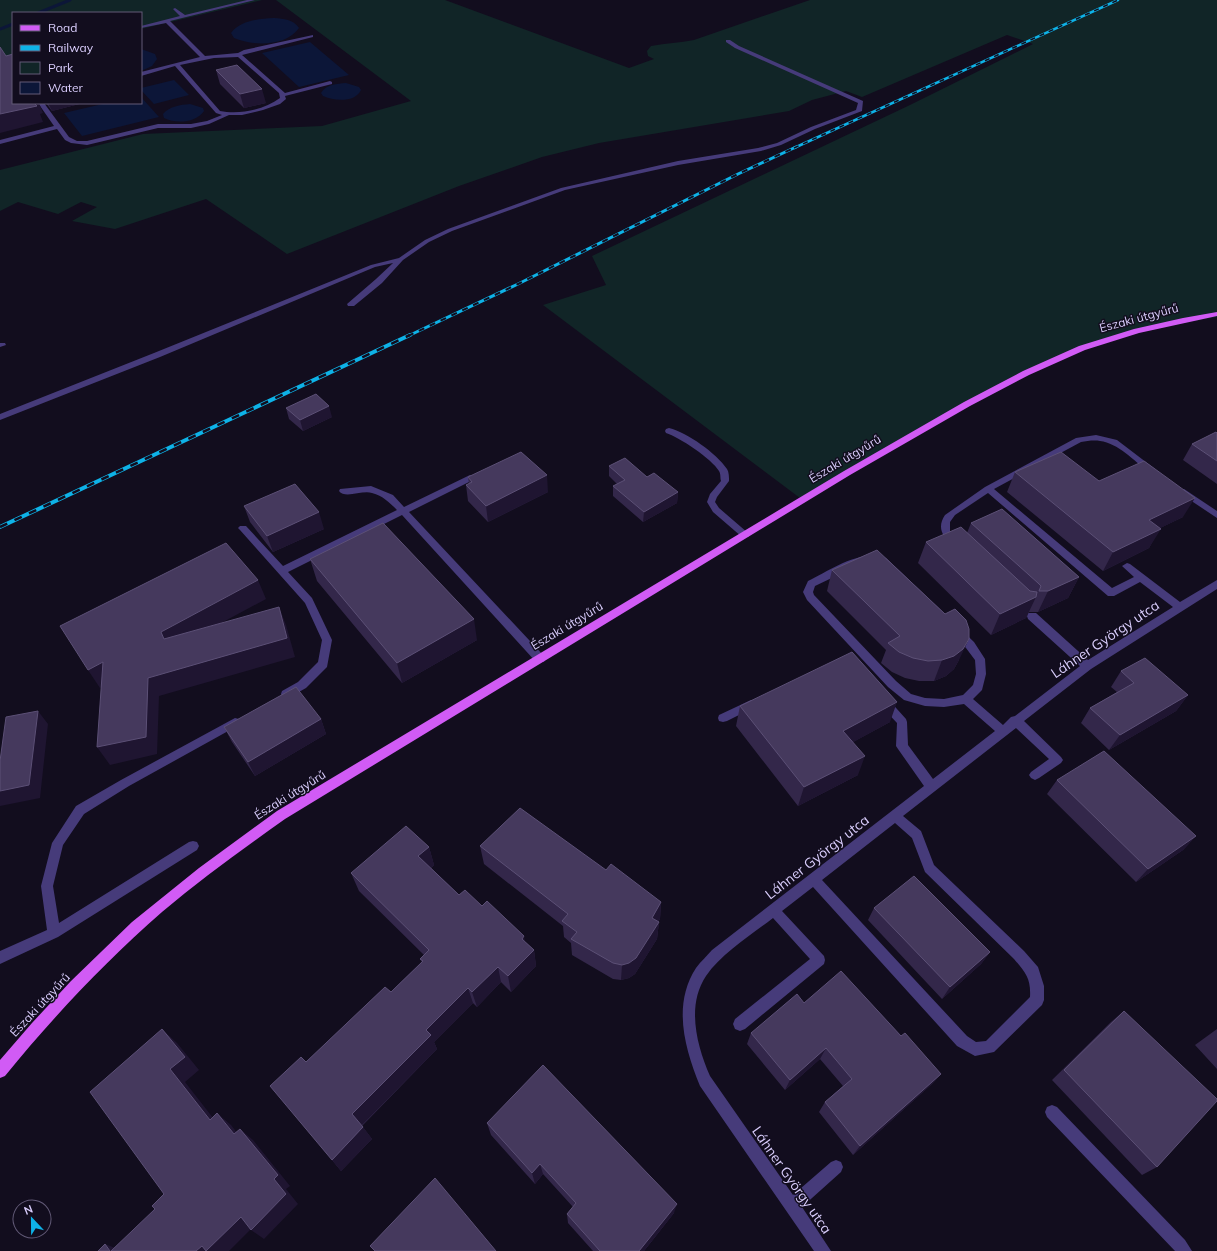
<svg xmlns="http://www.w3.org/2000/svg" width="1217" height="1251" viewBox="0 0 1217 1251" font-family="Mulish,sans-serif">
<rect width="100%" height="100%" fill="#120d1e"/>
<path fill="#112527" d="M 0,0 L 262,0 L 141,29 L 141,13 L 13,13 L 13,63 L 0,61 Z
M 276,0 L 445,0 L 629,68 L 654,59 L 648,56 L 647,51 L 651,46 C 666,43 680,43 694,40 L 810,0 L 1217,0 L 1217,317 C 1151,327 1086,345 1026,375 C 949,412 877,458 804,501 L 543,305 L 606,285 L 592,256 L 910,105 L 1033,44 L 1007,35 L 862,97 L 846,91 L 812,100 L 789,111 L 599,143 L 542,157 L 459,186 L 287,254 L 206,199 L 115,229 L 72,221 L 97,207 L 81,202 L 58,214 L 18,202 L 0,211 L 0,170 L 143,134 L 322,126 L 411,101 Z"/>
<path fill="#0c1638" d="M 274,18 C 284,19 293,19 299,28 C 286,47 252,46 234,38 L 231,33 C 241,20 259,19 274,18 Z
M 310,42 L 349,75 L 299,87 L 262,53 Z
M 141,49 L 155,54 L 157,59 L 152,66 L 141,71 Z
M 174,80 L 189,95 L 154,104 L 141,90 L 141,88 Z
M 346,83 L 359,87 L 361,90 C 355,103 334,101 323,96 L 321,93 C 326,84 337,84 346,83 Z
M 141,97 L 159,117 L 82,136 L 64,113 L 107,103 L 141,103 Z
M 190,104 L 203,108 L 204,111 C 196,123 176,124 164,118 L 163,114 C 170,106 180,105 190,104 Z"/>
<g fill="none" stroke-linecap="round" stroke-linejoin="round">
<path stroke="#0c1638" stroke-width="3" d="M 38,13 L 70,0
M 0,29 L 13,24"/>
<path fill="#463b7a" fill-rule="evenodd" d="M 247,0 L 255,0 L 170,21 L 205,56 L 238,53 L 244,50 L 313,35 L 313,37 L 242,55 L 285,93 L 330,81 L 332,82 L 332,84 L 285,96 L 286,99 L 280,104 L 263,110 L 242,115 L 229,115 L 209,124 L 191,128 L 158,128 L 87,145 L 71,143 L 65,140 L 57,129 L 0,144 L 0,140 L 54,126 L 38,103 L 44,103 L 69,137 L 77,141 L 87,141 L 158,124 L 191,124 L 207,121 L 222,115 L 216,113 L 175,66 L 141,76 L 141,72 L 200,57 L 166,23 L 141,28 L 141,26 L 180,16 L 173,9 L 175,8 L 185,15 ZM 238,57 L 279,93 L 280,98 C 264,110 239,115 220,111 L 180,65 L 214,58 Z
M 726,40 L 730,40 L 739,46 L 863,101 L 862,111 L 815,129 L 781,145 L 761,151 L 678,165 L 565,190 L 452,231 L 429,242 L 403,260 L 382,283 L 354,306 L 348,306 L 347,304 L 376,279 L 393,263 L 375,267 L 160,357 L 0,420 L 0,414 L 154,353 L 371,265 L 399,258 L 425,240 L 448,229 L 561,188 L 678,161 L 758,148 L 777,143 L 811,127 L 856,110 L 858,103 L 735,48 L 726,42 Z
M 0,343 L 5,343 L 6,345 L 0,347 Z
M 669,428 C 688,433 716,453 727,469 C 729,472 729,477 729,481 L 717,497 L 715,502 L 719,508 L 748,533 L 750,535 L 748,537 L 742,537 L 713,512 L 707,502 L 710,494 L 721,481 C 720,478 721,474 719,471 C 712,459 679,437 666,433 L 665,431 L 666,429 Z
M 1096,435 L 1117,440 L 1155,469 L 1151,472 L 1148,471 C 1134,461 1118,443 1100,441 C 1094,440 1087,441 1081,442 L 994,489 L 1112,588 L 1134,577 L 1122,566 L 1127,563 L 1130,564 L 1180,602 L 1217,580 L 1217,589 L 1091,669 L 1024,721 L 1061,757 L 1063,760 L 1061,763 L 1039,778 L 1035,780 L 1031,778 L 1029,775 L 1031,772 L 1049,759 L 1016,728 L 903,816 L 921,831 L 934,865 L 1024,951 L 1038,967 L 1044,986 L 1044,1000 L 1042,1005 L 994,1052 L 975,1056 L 957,1046 L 813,887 L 782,911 L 824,956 L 825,960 L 824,964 L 745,1029 L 740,1031 L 735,1029 L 733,1024 L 735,1019 L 810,959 L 773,918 C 750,936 722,953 706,976 C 686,1006 697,1046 710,1076 L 793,1195 L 831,1162 L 836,1160 L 841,1162 L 843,1167 L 841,1172 L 802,1207 L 831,1251 L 814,1251 L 700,1086 C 685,1049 672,1005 696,968 C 701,961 707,956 712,950 L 924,786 L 898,749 L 896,746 L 897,723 L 880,705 L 879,702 L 880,699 L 884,698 L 888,699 L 906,719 L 907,722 L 908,745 L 933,779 L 995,731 L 964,704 L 944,707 L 925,706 L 904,700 L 888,687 L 807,600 L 803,592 L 808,581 C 831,570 859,549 886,558 L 974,642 L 985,659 L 986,674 L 982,690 L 973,699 L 1003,725 L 1011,717 L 1015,716 L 1080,666 L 1028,619 L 1027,616 L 1028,613 L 1036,613 L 1088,660 L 1173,607 L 1140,582 L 1114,596 L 1108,596 L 988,493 L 955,515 L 950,522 L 950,531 L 959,543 L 957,545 L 951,545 C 942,535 937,527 945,515 L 985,487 L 1076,438 ZM 870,561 L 880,563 L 886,567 L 966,648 L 975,660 L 976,674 L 973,685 L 963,695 L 944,699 L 925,698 L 911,694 L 896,681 L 814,595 L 813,592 L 815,586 L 863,563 ZM 895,823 L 912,838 L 925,872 L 1014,959 C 1026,973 1031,979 1030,997 L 986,1041 L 976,1042 L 967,1036 L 822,880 Z
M 470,475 L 473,476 L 474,478 L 473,480 L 409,512 L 544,656 L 545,659 L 544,662 L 536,662 L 402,515 L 288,572 L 312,598 L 332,640 L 327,667 L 306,688 L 290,697 L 286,698 L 282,697 L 281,694 L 282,691 L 298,682 L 318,662 L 322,640 L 305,603 L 240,530 L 238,528 L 240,526 L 246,526 L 283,566 L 397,510 C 389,502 383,496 372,493 C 362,490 345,499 339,491 L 340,489 L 371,486 L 393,495 L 404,507 Z
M 1184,489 L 1217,511 L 1217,518 L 1181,494 L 1180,492 L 1181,490 Z
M 751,700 L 755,701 L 756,704 L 755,707 L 727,721 L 723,722 L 719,721 L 718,718 L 719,715 Z
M 235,718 L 239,719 L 240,722 L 239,725 L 129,786 L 84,814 L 63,845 L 53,886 L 59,923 L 189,842 L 193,841 L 197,842 L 199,846 L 197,850 L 58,937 L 0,964 L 0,951 L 47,930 L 41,886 L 52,843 L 76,806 L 121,780 Z
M 1052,1105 L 1057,1107 L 1185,1240 L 1192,1251 L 1175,1251 L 1047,1117 L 1045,1112 L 1047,1107 Z"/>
<path fill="#d15bf5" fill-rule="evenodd" d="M 1217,312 L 1217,316 L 1139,333 L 1085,350 L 1029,375 L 970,406 L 850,475 L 285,819 C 243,849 201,879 162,912 C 105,962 53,1017 5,1076 L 0,1078 L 0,1060 L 32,1023 L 71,981 L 132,922 L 199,868 L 277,811 L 844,471 L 964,402 L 1023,371 L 1079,346 L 1134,329 L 1183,318 Z"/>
<g stroke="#0eb2e7" stroke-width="2.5">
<path id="rail-far2" d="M 794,148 L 1118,0"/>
</g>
<g stroke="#0eb2e7" stroke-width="3">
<path id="rail-far1" d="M 408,336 L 518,284 L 738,174 L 796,147"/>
</g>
<g stroke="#0eb2e7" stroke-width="4">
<path id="rail" d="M 0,527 L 410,335"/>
</g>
<use href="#rail-far2" stroke="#120d1e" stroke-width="1.5" stroke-dasharray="5" stroke-linecap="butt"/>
<use href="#rail-far1" stroke="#120d1e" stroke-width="2" stroke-dasharray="6" stroke-linecap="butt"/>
<use href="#rail" stroke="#120d1e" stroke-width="2.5" stroke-dasharray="8" stroke-linecap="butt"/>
</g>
<path fill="#33274a" d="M 216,70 L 266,103 L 244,108 L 220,84 Z
M 46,103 L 83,103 L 52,111 Z
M 286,408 L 332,417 L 303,431 L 289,419 Z
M 1217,433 L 1217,484 L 1183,460 L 1192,444 Z
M 609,466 L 647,477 L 678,492 L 677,503 L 643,522 L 613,496 L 613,486 L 617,484 L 609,476 Z
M 1015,472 L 1099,481 L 1183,517 L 1160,528 L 1149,548 L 1103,571 L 1007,492 Z
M 468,477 L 548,492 L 488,522 L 468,501 L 466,485 L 469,484 Z
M 244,506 L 324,529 L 273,552 L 250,522 Z
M 971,523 L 1079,577 L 1068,598 L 1038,612 L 1029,612 L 1026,618 L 991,635 L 918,563 L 926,542 L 967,533 Z
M 310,559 L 477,640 L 402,683 L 317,581 Z
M 832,570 L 959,660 L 954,669 L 946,676 L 934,681 L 919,681 L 905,678 L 892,672 L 881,663 L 886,650 L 827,591 Z
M 1121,671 L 1188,695 L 1176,711 L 1109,750 L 1081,723 L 1090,708 L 1117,692 L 1111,687 Z
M 740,706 L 890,722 L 853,742 L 858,775 L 798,806 L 736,726 Z
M 321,719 L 326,734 L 255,776 L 232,742 L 224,727 Z
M 1057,780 L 1196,836 L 1183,850 L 1136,882 L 1047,794 Z
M 480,846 L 606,870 L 661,902 L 660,919 L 658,922 L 659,922 L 657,939 L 635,974 L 629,978 L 621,980 L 613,979 L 572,955 L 571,943 L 564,937 L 563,926 L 484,864 Z
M 429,847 L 434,865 L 431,868 L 459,895 L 482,906 L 534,950 L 536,966 L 511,992 L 501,982 L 477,1007 L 473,1003 L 434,1042 L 437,1049 L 362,1126 L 372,1139 L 341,1171 L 332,1160 L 306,1062 L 391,992 L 422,962 L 420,959 L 424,955 L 359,891 L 351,873 Z
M 874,908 L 990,952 L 981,964 L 942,999 L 868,920 Z
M 804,1003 L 901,1036 L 941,1074 L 932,1084 L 853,1155 L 819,1112 L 825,1102 L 843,1086 L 820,1059 L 785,1090 L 747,1044 L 751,1033 Z
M 1124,1011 L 1157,1167 L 1142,1175 L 1052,1080 L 1111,1022 Z
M 1217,1029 L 1217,1069 L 1195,1045 Z
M 487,1123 L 674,1213 L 644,1251 L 593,1251 L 568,1223 L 567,1214 L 573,1207 L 543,1174 L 535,1184 L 491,1135 Z"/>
<path fill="#1f1531" d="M 262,89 L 266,103 L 244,108 L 240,94 Z
M 33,103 L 39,103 L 43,113 L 40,114 L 43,122 L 0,133 L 0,114 Z
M 48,103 L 83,103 L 52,111 Z
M 329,406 L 332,417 L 303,431 L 300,420 Z
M 547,475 L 548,492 L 488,522 L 486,506 Z
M 678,492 L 677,503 L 643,522 L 644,512 Z
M 1195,498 L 1183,517 L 1138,539 L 1149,520 Z
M 319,512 L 324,529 L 273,552 L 267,536 Z
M 1161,529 L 1149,548 L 1103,571 L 1113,552 Z
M 1079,577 L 1068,598 L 1038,612 L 1048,591 Z
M 258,580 L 266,599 L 171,650 L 164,639 L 161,632 Z
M 1036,597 L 1026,618 L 991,635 L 1000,614 Z
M 279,607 L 286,625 L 295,657 L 159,696 L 157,754 L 110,765 L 97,747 L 148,678 Z
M 474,619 L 477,640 L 402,683 L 397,663 Z
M 969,639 L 959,660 L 954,669 L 946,676 L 934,681 L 942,660 Z
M 103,662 L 115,680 L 100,688 L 88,670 Z
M 1188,695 L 1176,711 L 1109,750 L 1120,735 Z
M 897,702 L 890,722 L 837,751 L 843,731 Z
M 38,711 L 48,724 L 40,798 L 0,806 L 0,791 Z
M 321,719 L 326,734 L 255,776 L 248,762 Z
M 865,756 L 858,775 L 798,806 L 804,787 Z
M 1196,836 L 1183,850 L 1136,882 L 1148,869 Z
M 429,847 L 434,865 L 424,874 L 418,856 Z
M 661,902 L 660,919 L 651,934 L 652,918 Z
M 659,922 L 657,939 L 635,974 L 629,978 L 621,980 L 622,965 Z
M 524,936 L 527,952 L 522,939 Z
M 534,950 L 536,966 L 511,992 L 508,976 Z
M 990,952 L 981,964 L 942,999 L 950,987 Z
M 498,967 L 501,982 L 477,1007 L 472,992 Z
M 468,988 L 473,1003 L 434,1042 L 437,1049 L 361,1126 L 352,1114 L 426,1030 Z
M 162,1029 L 177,1043 L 199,1070 L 185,1082 L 224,1132 L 210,1120 L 170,1069 Z
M 826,1048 L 820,1059 L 785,1090 L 790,1080 Z
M 941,1074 L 932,1084 L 853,1155 L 860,1146 Z
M 217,1113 L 231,1125 L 247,1146 L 234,1134 Z
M 363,1127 L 372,1139 L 341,1171 L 332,1160 Z
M 240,1129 L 253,1140 L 290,1186 L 286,1189 L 298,1204 L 264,1239 L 251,1230 L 274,1179 Z
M 540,1164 L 543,1174 L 535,1184 L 532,1173 Z
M 677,1204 L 674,1213 L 644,1251 L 639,1251 Z
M 241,1217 L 254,1226 L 229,1251 L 196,1251 L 202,1246 Z
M 105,1244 L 123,1251 L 110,1251 Z"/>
<path fill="#45395d" stroke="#5c5076" d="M 0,47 L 6,56 L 13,54 L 13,103 L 34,103 L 37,106 L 0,114 Z
M 237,65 L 262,89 L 240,94 L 216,70 Z
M 316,394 L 329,406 L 300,420 L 286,408 Z
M 1216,432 L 1217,433 L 1217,461 L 1192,444 Z
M 521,452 L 547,475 L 486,506 L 466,485 L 472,482 L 468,477 Z
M 1061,452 L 1099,481 L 1144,461 L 1195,498 L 1149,520 L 1161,529 L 1113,552 L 1015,472 Z
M 625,458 L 647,477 L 654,473 L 678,492 L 644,512 L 613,486 L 625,480 L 609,466 Z
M 295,484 L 319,512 L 267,536 L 244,506 Z
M 1002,509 L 1079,577 L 1048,591 L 1039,591 L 1041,586 L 1038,583 L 971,523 Z
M 383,523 L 474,619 L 397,663 L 310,559 Z
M 961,527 L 1030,591 L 1037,592 L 1036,597 L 1000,614 L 926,542 Z
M 226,543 L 258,580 L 161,632 L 164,639 L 279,607 L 287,638 L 148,678 L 146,737 L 97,747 L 103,662 L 88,670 L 60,626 Z
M 877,550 L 945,614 L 955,609 L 966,620 L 969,629 L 969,639 L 963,649 L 954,656 L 942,660 L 928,661 L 913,658 L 899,652 L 888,643 L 900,636 L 832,570 Z
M 852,652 L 897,702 L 843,731 L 865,756 L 804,787 L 740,706 Z
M 1145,658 L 1188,695 L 1120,735 L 1090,708 L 1134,683 L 1121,671 Z
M 296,687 L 321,719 L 248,762 L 224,727 Z
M 38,711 L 29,785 L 0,791 L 0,761 L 6,717 Z
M 1104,751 L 1196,836 L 1148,869 L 1057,780 Z
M 520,808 L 606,870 L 611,864 L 661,902 L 652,918 L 659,922 L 636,958 L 629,963 L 622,965 L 613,963 L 571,939 L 577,932 L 562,921 L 568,914 L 480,846 Z
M 406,826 L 429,847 L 418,856 L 459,895 L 465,890 L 482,906 L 487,901 L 524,936 L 522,939 L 534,950 L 508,976 L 498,967 L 472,992 L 468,988 L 426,1030 L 431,1035 L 352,1114 L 363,1127 L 332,1160 L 270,1086 L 301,1057 L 306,1062 L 385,987 L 391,992 L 423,961 L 420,959 L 429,950 L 351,873 Z
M 914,876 L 990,952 L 950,987 L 874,908 Z
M 841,971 L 901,1036 L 905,1033 L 941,1074 L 860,1146 L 825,1102 L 852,1079 L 826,1048 L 790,1080 L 751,1033 L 797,994 L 804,1003 Z
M 1124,1011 L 1217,1099 L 1217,1101 L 1157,1167 L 1064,1070 Z
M 162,1029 L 185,1057 L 170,1069 L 210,1120 L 217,1113 L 234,1134 L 240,1129 L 278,1175 L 274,1179 L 286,1194 L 251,1230 L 241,1217 L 206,1251 L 202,1246 L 196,1251 L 111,1251 L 155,1209 L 152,1206 L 164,1194 L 90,1092 Z
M 543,1065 L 677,1204 L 639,1251 L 600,1251 L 567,1214 L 576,1203 L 540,1164 L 532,1173 L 487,1123 Z
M 435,1178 L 496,1251 L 375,1251 L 370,1246 Z
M 105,1244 L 110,1251 L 98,1251 Z"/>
<g text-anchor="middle" stroke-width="3" stroke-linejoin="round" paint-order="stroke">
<g font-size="12" fill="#d9cdfc" stroke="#120d1e">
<text transform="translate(1139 318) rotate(-15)" y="4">Északi útgyűrű</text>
<text transform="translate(845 459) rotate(-31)" y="4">Északi útgyűrű</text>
<text transform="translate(567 626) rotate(-31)" y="4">Északi útgyűrű</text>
<text transform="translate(290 795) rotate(-32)" y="4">Északi útgyűrű</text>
<text transform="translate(40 1005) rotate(-47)" y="4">Északi útgyűrű</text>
</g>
<g font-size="14" fill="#d9cdfc" stroke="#120d1e">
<text transform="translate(1105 639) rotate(-34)" y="5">Láhner György utca</text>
<text transform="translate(817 857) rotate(-38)" y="5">Láhner György utca</text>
<text transform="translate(792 1180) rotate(55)" y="5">Láhner György utca</text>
</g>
</g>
<rect x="12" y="12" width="130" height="92" fill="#120d1e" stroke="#625a77"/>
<rect x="20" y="25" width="20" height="6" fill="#d15bf5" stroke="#625a77"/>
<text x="48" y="32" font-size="12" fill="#d9cdfc">Road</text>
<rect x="20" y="45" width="20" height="6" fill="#0eb2e7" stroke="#625a77"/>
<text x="48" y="52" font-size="12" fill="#d9cdfc">Railway</text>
<rect x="20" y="62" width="20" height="12" fill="#112527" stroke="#625a77"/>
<text x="48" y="72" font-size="12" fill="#d9cdfc">Park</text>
<rect x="20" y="82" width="20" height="12" fill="#0c1638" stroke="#625a77"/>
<text x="48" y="92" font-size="12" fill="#d9cdfc">Water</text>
<g transform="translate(32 1219) rotate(338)"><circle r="19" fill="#120d1e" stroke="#625a77"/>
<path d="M0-3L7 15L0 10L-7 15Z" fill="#0eb2e7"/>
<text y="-6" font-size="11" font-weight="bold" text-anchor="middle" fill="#d9cdfc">N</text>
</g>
</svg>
